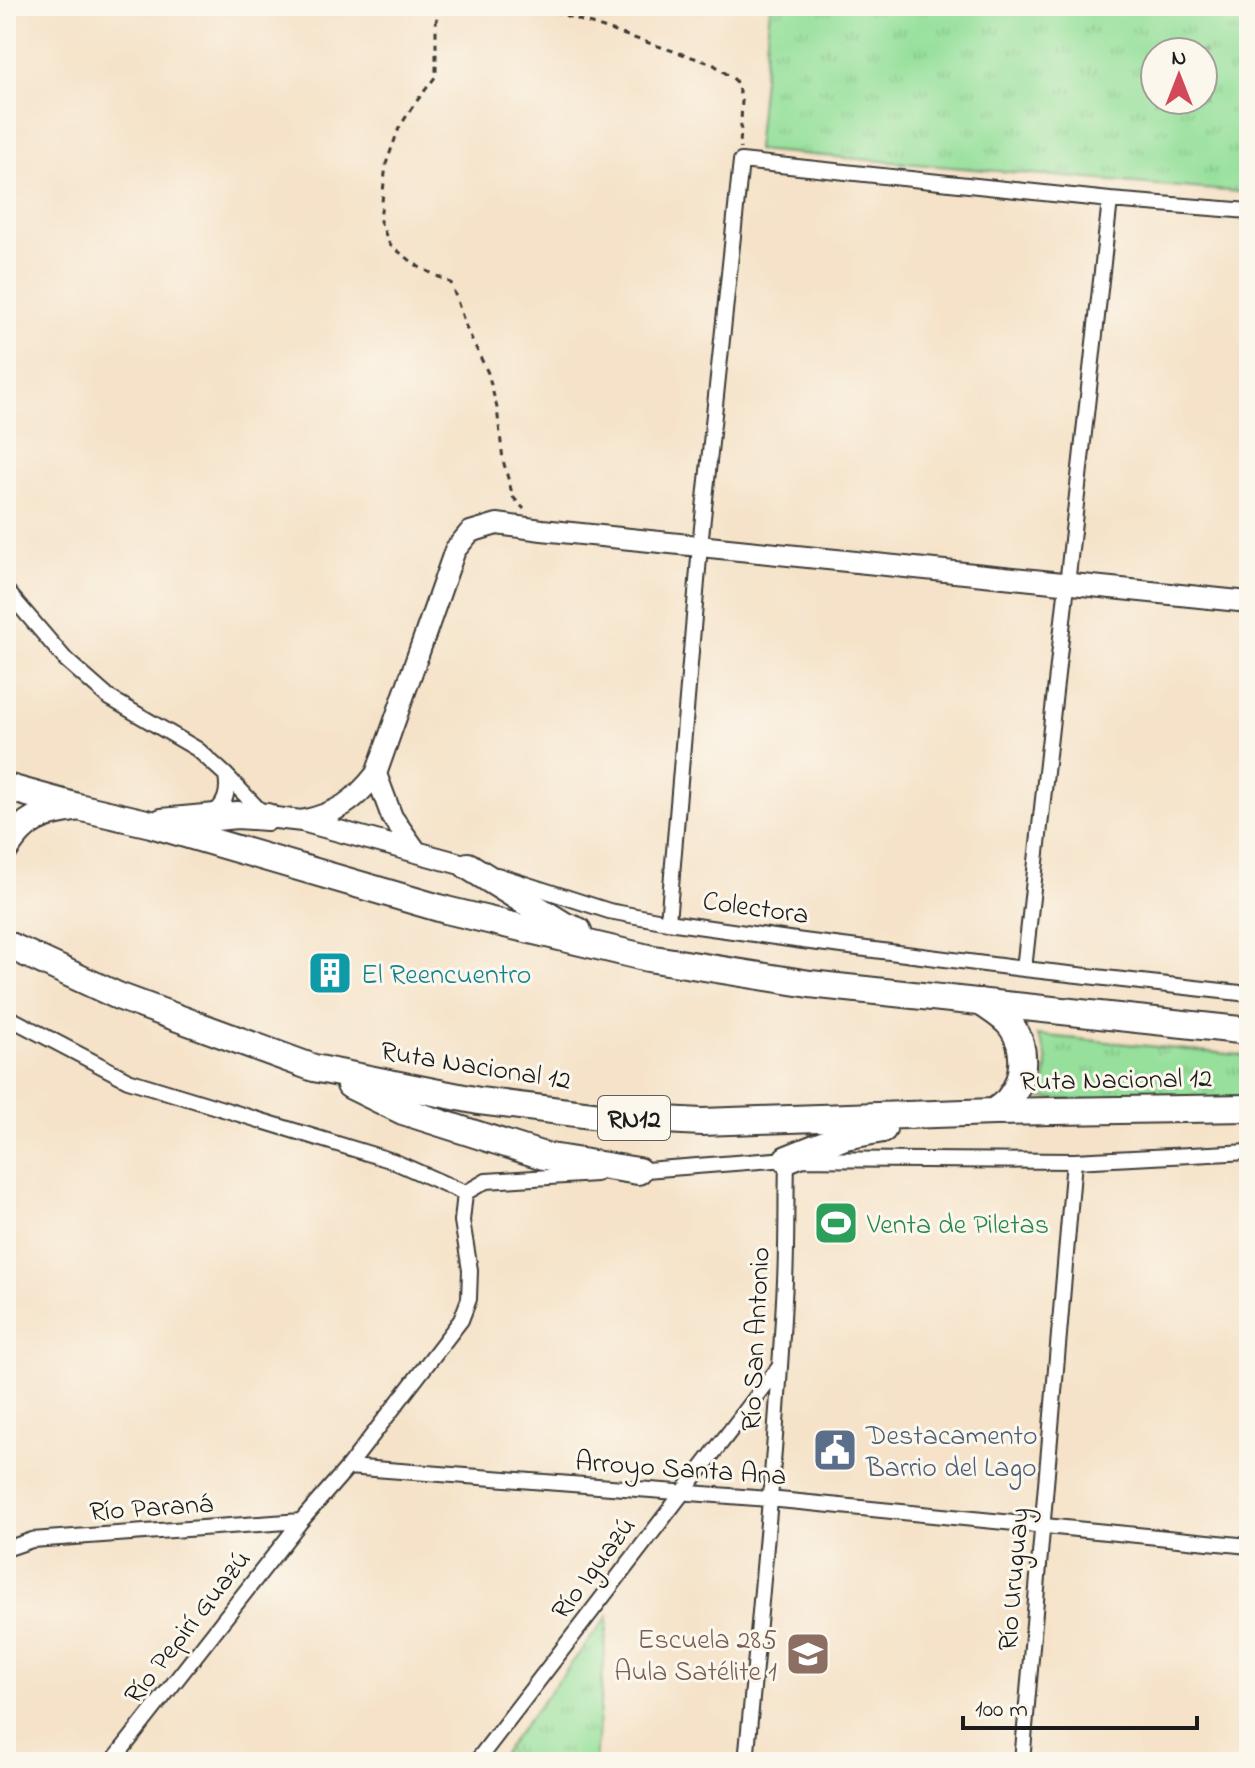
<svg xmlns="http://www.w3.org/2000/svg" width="1255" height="1768" viewBox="0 0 1255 1768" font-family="'Indie Flower',sans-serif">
<defs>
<pattern id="grass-tufts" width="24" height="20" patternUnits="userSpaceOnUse" patternTransform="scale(2)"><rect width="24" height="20" fill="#96e09b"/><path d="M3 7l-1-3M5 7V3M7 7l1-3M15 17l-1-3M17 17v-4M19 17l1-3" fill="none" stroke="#81c085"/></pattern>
</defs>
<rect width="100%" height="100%" fill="#fbf7ec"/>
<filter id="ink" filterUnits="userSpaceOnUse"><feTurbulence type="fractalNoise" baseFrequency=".0125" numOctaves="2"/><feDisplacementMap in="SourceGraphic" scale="16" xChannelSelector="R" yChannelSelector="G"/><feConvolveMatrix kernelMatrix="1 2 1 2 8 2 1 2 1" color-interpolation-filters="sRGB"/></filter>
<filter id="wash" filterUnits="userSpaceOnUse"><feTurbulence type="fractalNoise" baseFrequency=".006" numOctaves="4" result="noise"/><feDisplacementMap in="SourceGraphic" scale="32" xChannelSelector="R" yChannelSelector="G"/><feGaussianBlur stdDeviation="1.8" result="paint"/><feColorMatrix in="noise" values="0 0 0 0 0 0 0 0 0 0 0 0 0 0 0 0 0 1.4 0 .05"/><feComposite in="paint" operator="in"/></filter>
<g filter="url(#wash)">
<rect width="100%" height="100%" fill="#f5e2c8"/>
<path fill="url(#grass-tufts)" stroke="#597e5c" stroke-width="2" fill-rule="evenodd" d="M 770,6 L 1249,6 L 1249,193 L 756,150 ZM 1155,52 L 1203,52 L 1203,100 L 1155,100 Z
M 1037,1035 L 1249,1056 L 1249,1099 L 1121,1103 L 1040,1098 C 1048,1075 1051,1056 1037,1035 Z
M 608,1616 L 595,1762 L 496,1762 Z"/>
</g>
<g filter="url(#ink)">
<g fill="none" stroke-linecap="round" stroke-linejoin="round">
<g stroke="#3d3a36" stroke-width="18">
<path id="street" d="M 6,590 L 66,660 L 108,697 L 197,749 L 226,775 L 266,817
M 210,815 C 226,806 229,792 226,775
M 497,875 L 609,911 L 668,922 L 803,941 L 1024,969 L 1249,994
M 668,922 L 700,546 L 741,161 L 1110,200 L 1249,211
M 1024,969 L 1110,200
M 6,1016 L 128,1080 L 393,1161 L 465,1193
M 633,1171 L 787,1159 L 1074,1161 L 1249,1152
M 348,1467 L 769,1499 L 1249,1546
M 6,1549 L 32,1540 L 301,1521
M 112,1762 L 301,1521 L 348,1467 L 461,1320 L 469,1299 L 470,1270 L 462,1221 L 465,1193 L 486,1181 L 596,1174
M 476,1762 L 780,1366
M 746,1762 C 761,1602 777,1441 785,1281 C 787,1240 786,1199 787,1159
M 1022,1762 L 1074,1161"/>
</g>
<g stroke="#3d3a36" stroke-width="24">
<path id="secondary" d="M 376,774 L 392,817 L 416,851
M 267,817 L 302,821 L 468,866
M 302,821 C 337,813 354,802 376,774 L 455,550 L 470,532 L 497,524 L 542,530 L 1249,602"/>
</g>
<g stroke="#3d3a36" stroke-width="30">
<path id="highway" d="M 6,787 L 78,807 L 151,824 L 446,910 L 648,958 L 810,984 L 1249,1031
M 162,822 L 237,815 L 267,817
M 6,848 C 26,818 41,813 75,808
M 468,866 L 565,926 L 578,931
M 6,944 L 118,996 L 314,1068 L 479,1101 L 608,1117 L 702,1122 L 994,1112 L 1249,1108
M 981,1002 C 992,1010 1004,1016 1012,1027 C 1027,1048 1025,1080 1009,1099 C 1005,1104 999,1108 994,1112
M 350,1085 L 403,1111 L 544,1156 L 638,1171
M 787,1159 L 845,1136 L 883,1129"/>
</g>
<path stroke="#3d3a36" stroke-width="3" stroke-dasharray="6 6" stroke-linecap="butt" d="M 439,6 L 436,23 L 436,76 L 413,106 L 399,128 L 386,164 L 380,221 L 390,245 L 419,267 L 451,283 L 466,327 L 488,373 L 497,408 L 503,460 L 513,497 L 524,509
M 543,6 L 561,14 L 713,64 L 735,80 L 742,99 L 740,149"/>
<use href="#street" stroke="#fff" stroke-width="14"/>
<use href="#secondary" stroke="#fff" stroke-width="20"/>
<use href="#highway" stroke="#fff" stroke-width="26"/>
</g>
</g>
<defs>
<g id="building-square" transform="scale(2.3)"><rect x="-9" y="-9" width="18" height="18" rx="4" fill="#0f9aa8" stroke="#fbf7ec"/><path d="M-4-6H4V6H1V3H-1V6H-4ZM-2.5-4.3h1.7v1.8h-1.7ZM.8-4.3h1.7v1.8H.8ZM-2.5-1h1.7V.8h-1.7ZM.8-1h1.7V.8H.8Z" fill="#fff"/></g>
<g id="stadium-square" transform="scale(2.3)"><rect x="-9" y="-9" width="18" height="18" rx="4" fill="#2e9e5b" stroke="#fbf7ec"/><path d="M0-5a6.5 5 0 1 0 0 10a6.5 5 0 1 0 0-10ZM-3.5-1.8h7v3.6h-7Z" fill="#fff"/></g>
<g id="civic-square" transform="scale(2.3)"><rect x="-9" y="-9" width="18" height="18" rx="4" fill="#5c6f8a" stroke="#fbf7ec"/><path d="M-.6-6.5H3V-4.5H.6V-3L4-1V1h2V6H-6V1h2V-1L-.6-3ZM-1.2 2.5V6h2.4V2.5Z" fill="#fff"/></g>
<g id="school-square" transform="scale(2.3)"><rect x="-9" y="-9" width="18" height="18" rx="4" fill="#8d6e63" stroke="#fbf7ec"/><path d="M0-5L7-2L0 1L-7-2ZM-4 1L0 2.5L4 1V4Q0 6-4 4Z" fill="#fff"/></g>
</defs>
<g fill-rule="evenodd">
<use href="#building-square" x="330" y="973"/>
<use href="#stadium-square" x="836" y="1223"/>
<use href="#civic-square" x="835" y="1450"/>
<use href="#school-square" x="808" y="1654"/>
</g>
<g text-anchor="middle" stroke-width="6" stroke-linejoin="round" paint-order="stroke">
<rect fill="#fbf7ec" stroke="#5f5e5a" stroke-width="2" x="598" y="1096" width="72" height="44" rx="6"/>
<g font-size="26" font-weight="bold" fill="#1c1c1c">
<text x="634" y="1127">RN12</text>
</g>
<g font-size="28" fill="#1c1c1c" stroke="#fbf7ec">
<text transform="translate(756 906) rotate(8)" y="10">Colectora</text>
<text transform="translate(476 1064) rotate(9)" y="10">Ruta Nacional 12</text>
<text transform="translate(1116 1078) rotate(-1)" y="10">Ruta Nacional 12</text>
<text transform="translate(754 1339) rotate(-87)" y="10">Río San Antonio</text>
<text transform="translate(681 1467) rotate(4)" y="10">Arroyo Santa Ana</text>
<text transform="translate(151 1506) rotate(-4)" y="10">Río Paraná</text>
<text transform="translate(592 1567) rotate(-53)" y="10">Río Iguazú</text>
<text transform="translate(1012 1579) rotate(-85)" y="10">Río Uruguay</text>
<text transform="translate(186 1626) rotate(-52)" y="10">Río Pepirí Guazú</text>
</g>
<g font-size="28" fill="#0d838f" stroke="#fbf7ec" text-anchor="start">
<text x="361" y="983">El Reencuentro</text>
</g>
<g font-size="28" fill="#27864d" stroke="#fbf7ec" text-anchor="start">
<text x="867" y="1233">Venta de Piletas</text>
</g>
<g font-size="28" fill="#4e5e75" stroke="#fbf7ec" text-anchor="start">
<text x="866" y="1444">Destacamento<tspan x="866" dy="32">Barrio del Lago</tspan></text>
</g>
<g font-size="28" fill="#785e54" stroke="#fbf7ec" text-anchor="end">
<text x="777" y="1648">Escuela 285<tspan x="777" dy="32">Aula Satélite 1</tspan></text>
</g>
</g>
<rect width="1255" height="1768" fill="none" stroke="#fbf7ec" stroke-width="32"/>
<g transform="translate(1179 76)"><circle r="38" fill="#fbf7ec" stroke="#a29f99" stroke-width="2"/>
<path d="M0-6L14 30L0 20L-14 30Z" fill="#d1495b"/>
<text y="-12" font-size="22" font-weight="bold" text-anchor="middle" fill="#1c1c1c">N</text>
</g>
<path d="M963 1716v12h234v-12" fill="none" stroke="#1c1c1c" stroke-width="4"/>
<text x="975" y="1716" font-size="24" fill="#1c1c1c" stroke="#fbf7ec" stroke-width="6" paint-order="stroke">100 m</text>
</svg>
